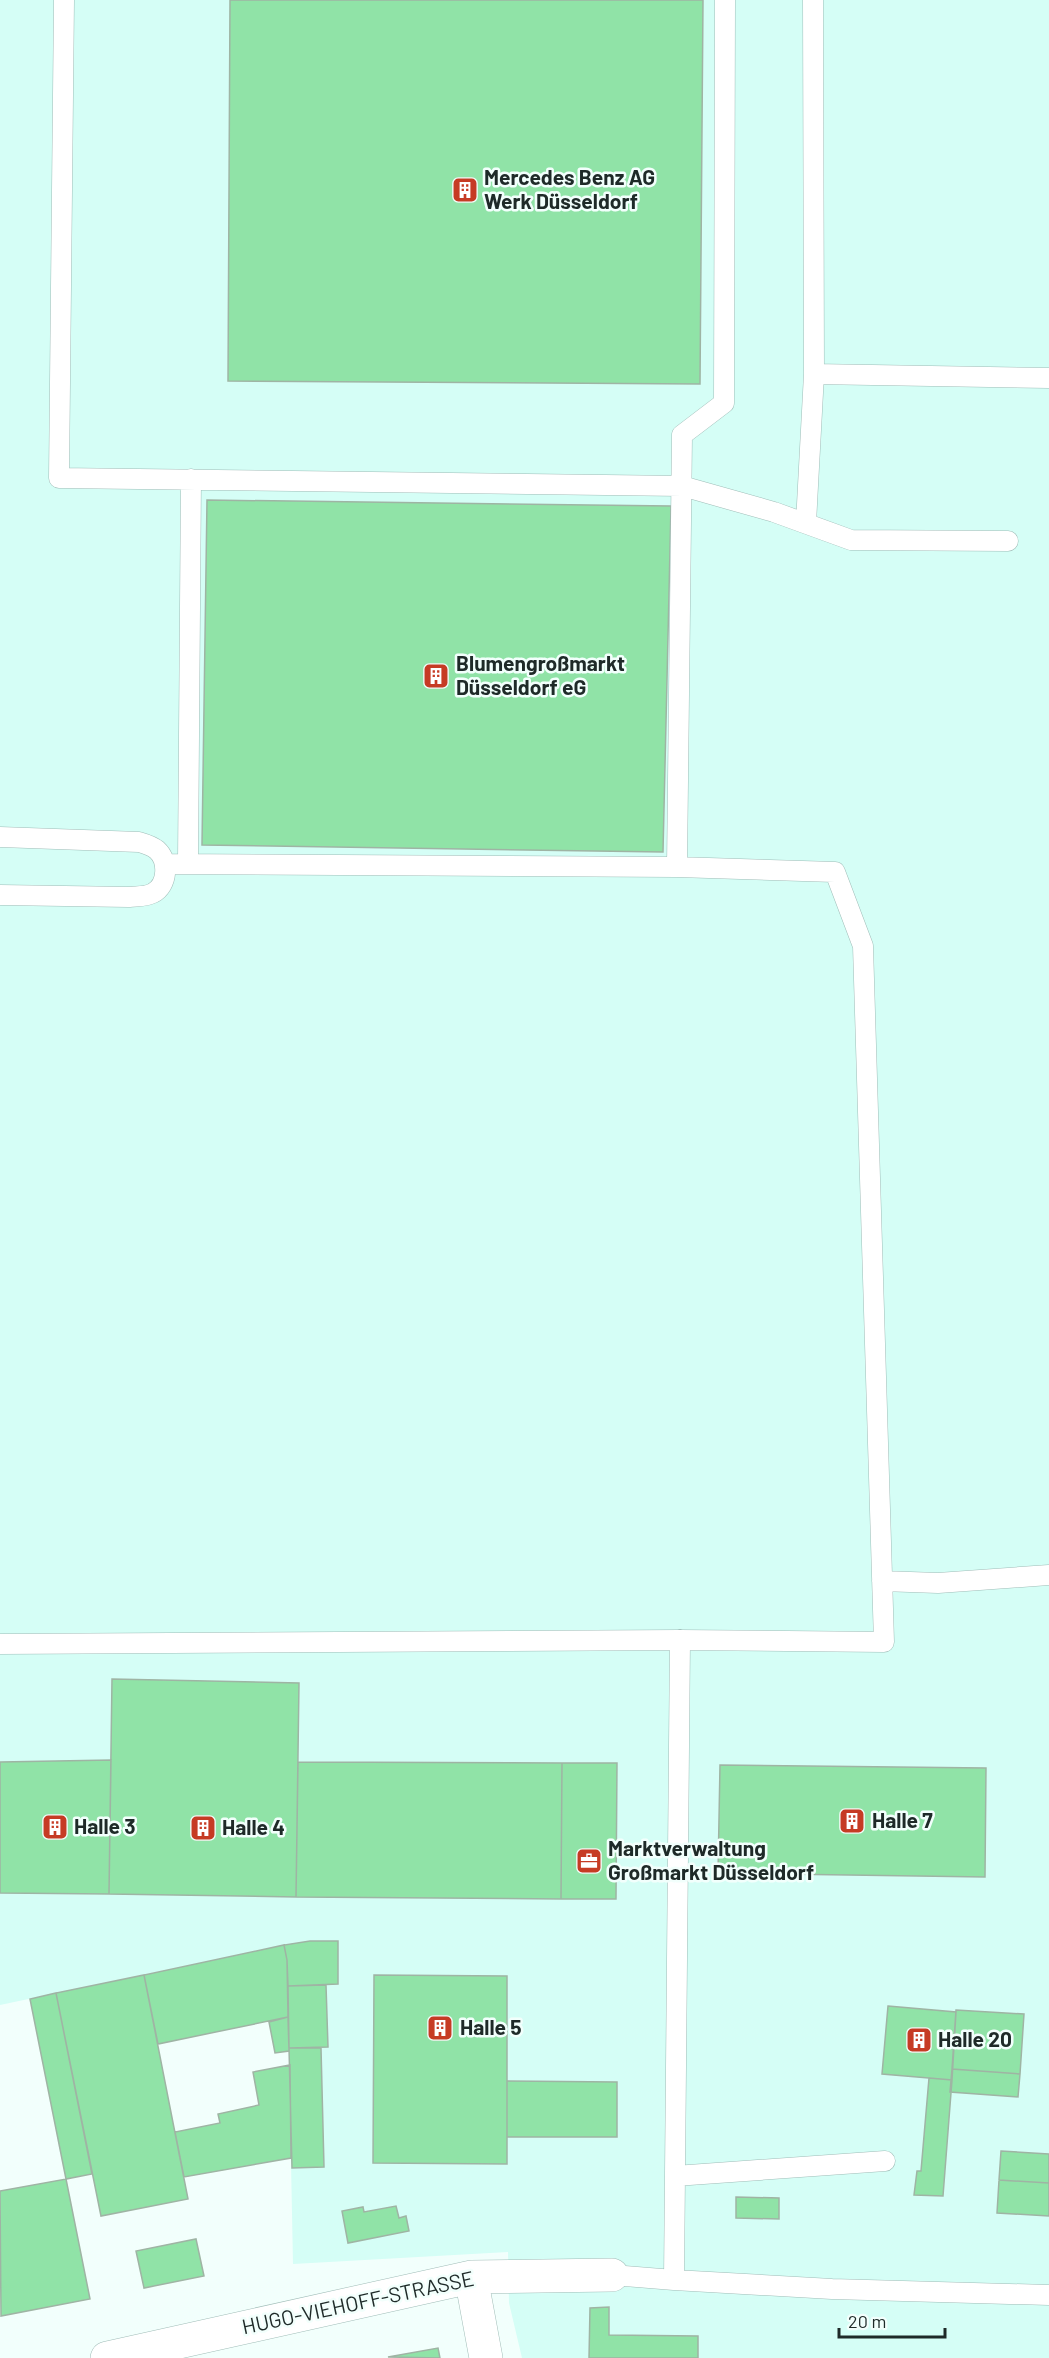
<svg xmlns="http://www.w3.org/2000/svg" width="1049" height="2358" viewBox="0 0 1049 2358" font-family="Barlow,sans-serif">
<rect width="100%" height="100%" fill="#f2fffc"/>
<path fill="#d5fef6" d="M 0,0 L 1049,0 L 1049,2358 L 522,2358 L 509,2303 L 508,2252 L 293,2264 L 287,1960 L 284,1945 L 0,2005 Z"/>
<path fill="#90e3a7" stroke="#9fb4a4" stroke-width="1.5" d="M 230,0 L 703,0 L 700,384 L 228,381 Z
M 207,500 L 671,506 L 663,852 L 202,845 Z
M 112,1679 L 299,1683 L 296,1897 L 109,1894 Z
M 111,1760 L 109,1894 L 0,1893 L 0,1762 Z
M 298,1762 L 562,1763 L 561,1899 L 296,1897 Z
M 562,1763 L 617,1763 L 616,1899 L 561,1899 Z
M 720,1765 L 986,1768 L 985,1877 L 718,1873 Z
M 310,1941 L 338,1941 L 338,1984 L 288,1986 L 287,1960 L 284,1945 Z
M 284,1945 L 287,1960 L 288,2017 L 158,2044 L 144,1975 Z
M 144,1975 L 188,2199 L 101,2216 L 56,1993 Z
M 374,1975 L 507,1976 L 507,2164 L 373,2163 Z
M 326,1985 L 328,2047 L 289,2048 L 288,1986 Z
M 56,1993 L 92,2174 L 66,2179 L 30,1999 Z
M 888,2006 L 956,2012 L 952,2080 L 882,2074 Z
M 956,2010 L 1024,2014 L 1020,2074 L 952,2069 Z
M 288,2017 L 289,2051 L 275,2053 L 269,2022 Z
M 289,2048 L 321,2048 L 324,2167 L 292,2168 Z
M 290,2065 L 291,2158 L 184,2177 L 175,2132 L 220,2123 L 218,2114 L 259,2105 L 253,2072 Z
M 952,2069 L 1020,2074 L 1018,2097 L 950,2092 Z
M 929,2078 L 952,2080 L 943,2196 L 914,2195 L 917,2171 L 921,2171 Z
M 507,2081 L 617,2082 L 617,2137 L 507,2137 Z
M 1001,2151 L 1049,2154 L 1049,2183 L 999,2180 Z
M 66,2179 L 90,2299 L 1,2316 L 0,2191 Z
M 999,2180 L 1049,2183 L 1049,2216 L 997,2213 Z
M 736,2197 L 779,2198 L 779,2219 L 736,2218 Z
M 396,2206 L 399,2218 L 406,2216 L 409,2231 L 348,2243 L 342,2211 L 363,2207 L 364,2212 Z
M 196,2239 L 204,2276 L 144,2288 L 136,2251 Z
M 609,2307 L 609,2335 L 698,2336 L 698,2358 L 589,2358 L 590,2308 Z
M 438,2348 L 440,2358 L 388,2357 Z"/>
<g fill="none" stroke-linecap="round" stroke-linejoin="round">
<g stroke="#a0bdb8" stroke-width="21">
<path id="service" d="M 64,0 L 59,478 L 682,486 L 774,512 L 851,540 L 1008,541
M 813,0 L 814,374 L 1049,378
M 806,523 L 814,374
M 0,837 L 139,842 C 146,844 152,846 157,850 C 169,861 168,885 153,893 C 146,897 137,896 129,897 L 0,895
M 188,863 L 191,479
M 165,864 L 677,867 L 682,435 L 724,403 L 725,0
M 882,1581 L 938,1583 L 1049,1575
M 680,1640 L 674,2280 L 832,2289 L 1049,2295
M 0,1644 L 680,1640 L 884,1642 L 863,946 L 835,872 L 677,867
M 675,2176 L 885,2161
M 612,2275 L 674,2280"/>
</g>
<g stroke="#a0bdb8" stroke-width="34">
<path id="minor" d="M 471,2277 L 486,2358
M 107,2358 L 471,2277 L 612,2275"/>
</g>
<use href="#service" stroke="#fff" stroke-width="20"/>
<use href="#minor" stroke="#fff" stroke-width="33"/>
</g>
<defs>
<g id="building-square" transform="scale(1.35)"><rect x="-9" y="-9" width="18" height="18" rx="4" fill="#c63b24" stroke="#f2fffc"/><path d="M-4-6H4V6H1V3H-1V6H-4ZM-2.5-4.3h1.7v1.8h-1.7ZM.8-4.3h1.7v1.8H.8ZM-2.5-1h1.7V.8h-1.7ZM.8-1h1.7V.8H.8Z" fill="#fff"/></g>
<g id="office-square" transform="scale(1.35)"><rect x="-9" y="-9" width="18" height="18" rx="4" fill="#c63b24" stroke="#f2fffc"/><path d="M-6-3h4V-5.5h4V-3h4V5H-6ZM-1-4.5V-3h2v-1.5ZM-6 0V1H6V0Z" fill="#fff"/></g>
</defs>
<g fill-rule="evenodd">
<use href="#building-square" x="465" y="190"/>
<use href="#building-square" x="436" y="676"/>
<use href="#building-square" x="852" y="1821"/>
<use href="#building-square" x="55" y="1827"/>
<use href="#building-square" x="203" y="1828"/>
<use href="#office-square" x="589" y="1861"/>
<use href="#building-square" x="440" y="2028"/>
<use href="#building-square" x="919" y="2040"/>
</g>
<g text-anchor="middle" stroke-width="5" stroke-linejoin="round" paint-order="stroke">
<g font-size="21" font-weight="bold" fill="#1e2a28" stroke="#f2fffc" text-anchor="start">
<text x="484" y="185">Mercedes Benz AG<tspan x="484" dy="24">Werk Düsseldorf</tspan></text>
<text x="456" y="671">Blumengroßmarkt<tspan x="456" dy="24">Düsseldorf eG</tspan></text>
<text x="872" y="1828">Halle 7</text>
<text x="74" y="1834">Halle 3</text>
<text x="222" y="1835">Halle 4</text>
<text x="608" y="1856">Marktverwaltung<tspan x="608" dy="24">Großmarkt Düsseldorf</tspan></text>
<text x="460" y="2035">Halle 5</text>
<text x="938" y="2047">Halle 20</text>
</g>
<g font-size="21" fill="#1e2a28" stroke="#f2fffc">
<text transform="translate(358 2303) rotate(-12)" y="7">HUGO-VIEHOFF-STRASSE</text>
</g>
</g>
<path d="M839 2328v9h106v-9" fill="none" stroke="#1e2a28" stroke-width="3"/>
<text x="848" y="2328" font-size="18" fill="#1e2a28" stroke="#f2fffc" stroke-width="4.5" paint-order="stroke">20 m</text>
</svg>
